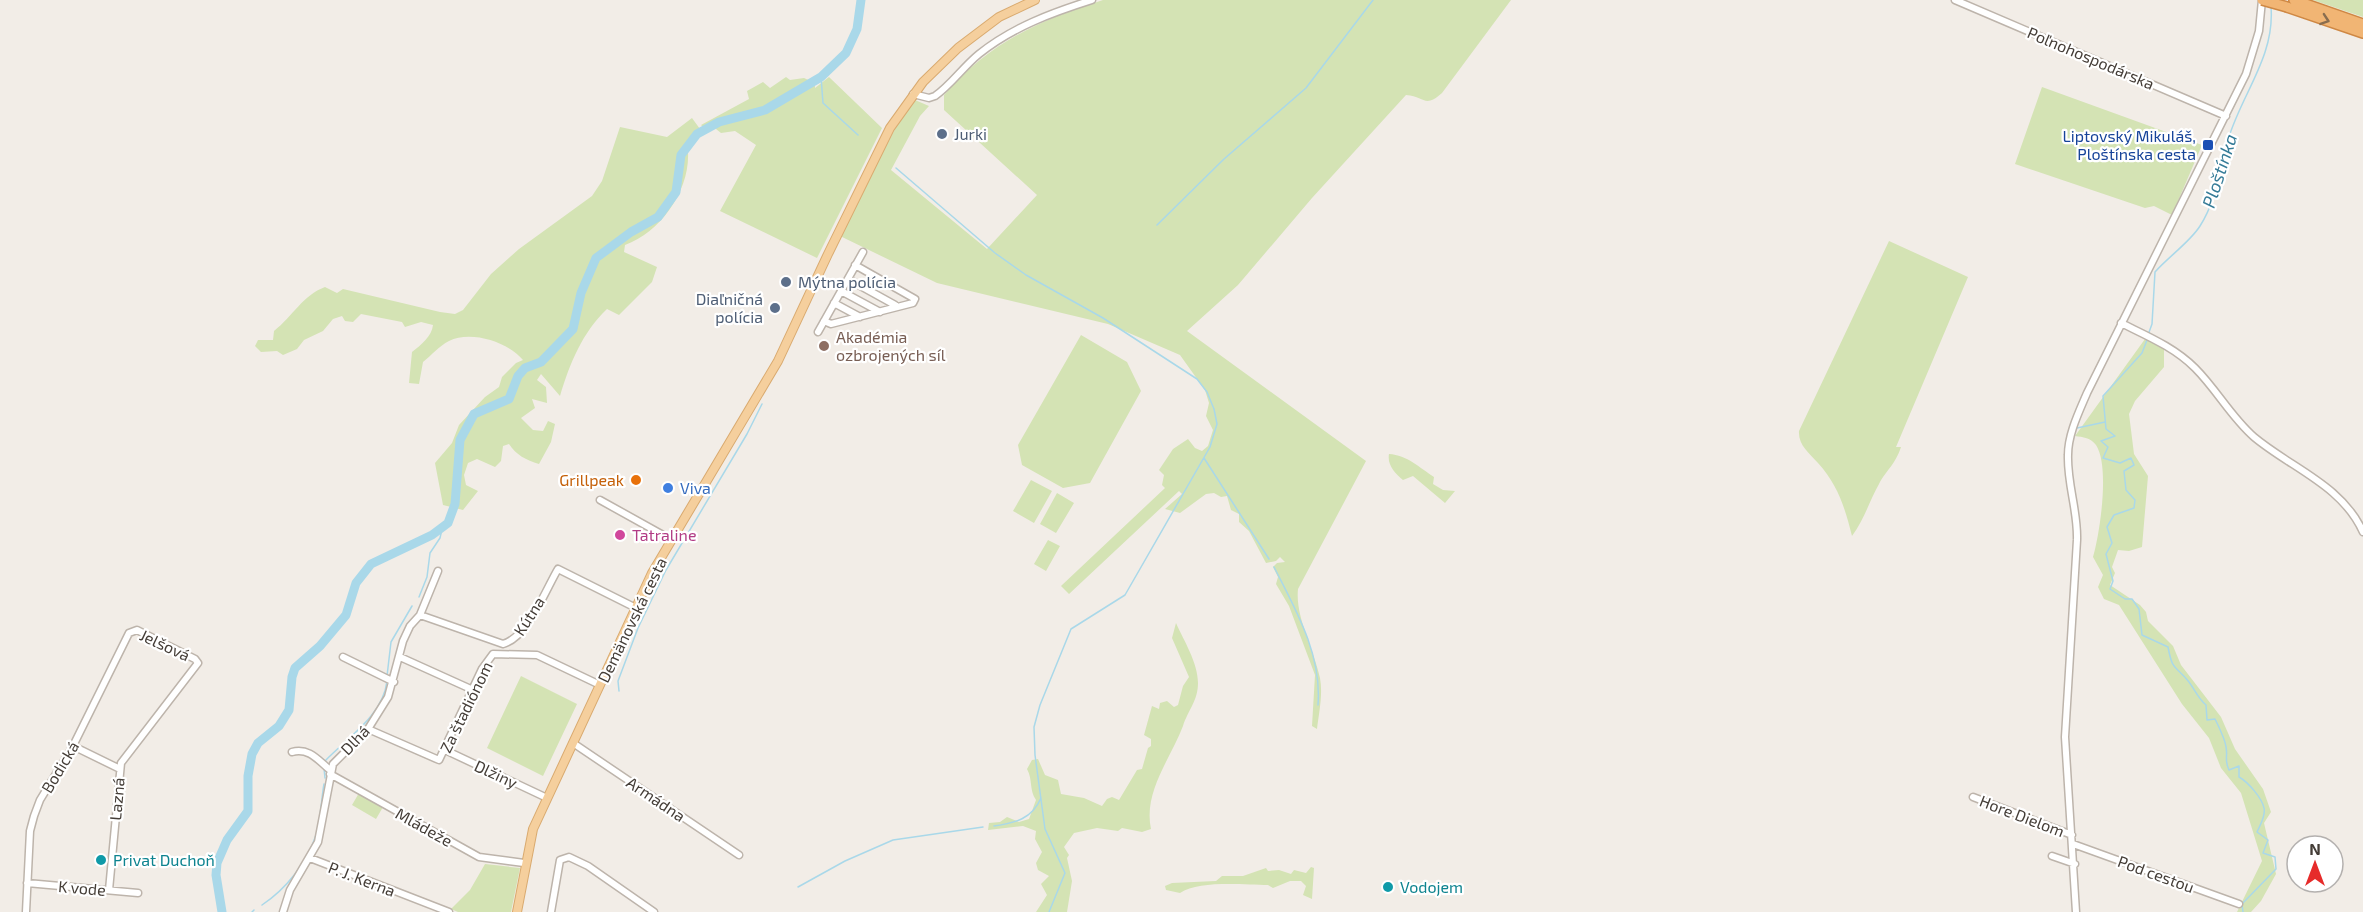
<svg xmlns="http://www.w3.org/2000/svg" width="2363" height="912" viewBox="0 0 2363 912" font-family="'Exo 2',sans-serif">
<rect width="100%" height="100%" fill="#f2ede7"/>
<path fill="#d4e3b4" d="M 1103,0 L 1511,0 L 1442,93 C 1424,109 1425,96 1406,95 L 1312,198 L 1238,285 L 1187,331 L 1366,461 L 1298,589 C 1295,617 1314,649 1320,678 C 1323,694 1319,713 1317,729 L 1312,726 L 1315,675 L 1289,606 L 1276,584 L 1278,577 L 1273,567 L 1277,563 L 1285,562 L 1280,557 L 1276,561 L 1266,563 L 1249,531 L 1239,522 L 1239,514 L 1231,510 L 1227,496 L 1221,497 L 1214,493 L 1206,494 L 1180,513 L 1165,509 L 1182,494 L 1179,491 L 1069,594 L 1061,586 L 1165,488 L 1162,485 L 1164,475 L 1159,470 L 1173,449 L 1188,439 L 1195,448 L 1202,451 L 1208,446 L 1213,430 L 1206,416 L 1209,403 L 1205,390 L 1180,355 L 1108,324 L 937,283 L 840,236 L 895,129 L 915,100 L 929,106 L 920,116 L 891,170 L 987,249 L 1037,195 L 944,110 L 944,95 C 990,42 1038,21 1103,0 Z
M 2313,0 L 2363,0 L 2363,17 Z
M 786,77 L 790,80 L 804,78 L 815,83 L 815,88 L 829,77 L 882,128 L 817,258 L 720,211 L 756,145 L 735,131 L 721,133 L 711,125 L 703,127 L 701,125 L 749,99 L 747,91 L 763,82 L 770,88 Z
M 2042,87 L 2202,145 L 2172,215 L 2154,206 L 2145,208 L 2015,164 Z
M 692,118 L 700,129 L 681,151 L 688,152 C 690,190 661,232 625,245 L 624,252 L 657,267 L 652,282 L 619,315 L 607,309 C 582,333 570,363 560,396 L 541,374 L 537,380 L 546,387 L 547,403 L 532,399 L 535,408 L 521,418 L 533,430 L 543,431 L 548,421 L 555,424 L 551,442 L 539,464 C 526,460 516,455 509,444 L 503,446 L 501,461 L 495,467 L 477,459 L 468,463 L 464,475 L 466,485 L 478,491 L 463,510 L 443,505 L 435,463 L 452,443 L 459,425 L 485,397 L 499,387 L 502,377 L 516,363 L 523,360 C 508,342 471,330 449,341 C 439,346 432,355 423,362 L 419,384 L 409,383 L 412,352 C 421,345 432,336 433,325 L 421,322 L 405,327 L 402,322 L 361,314 L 353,322 L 345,321 L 342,316 L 333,319 L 323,331 L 304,340 L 297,349 L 283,355 L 277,351 L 261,352 L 255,346 L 258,340 L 273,340 L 274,331 C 293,316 303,295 325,287 L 337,293 L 343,289 L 440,312 L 455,314 L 463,310 L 491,274 L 519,249 L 592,196 L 602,181 L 620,127 L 667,137 Z
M 1889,241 L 1968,277 L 1896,447 L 1901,447 C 1895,465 1887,469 1879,484 C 1869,502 1864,520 1852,536 C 1845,508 1838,485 1818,463 C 1809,453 1798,445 1799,431 Z
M 1081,335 L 1127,362 L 1141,391 L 1090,483 L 1063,488 L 1022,465 L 1018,445 Z
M 2145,339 L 2164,349 L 2164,367 L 2135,401 L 2129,414 L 2134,454 L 2148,476 L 2142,547 L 2129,551 L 2118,550 L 2112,567 L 2115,573 L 2110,585 L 2140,605 L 2146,612 L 2148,621 L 2173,646 L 2181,665 L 2221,717 L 2235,749 L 2263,789 L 2271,812 L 2264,823 L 2276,874 L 2261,901 L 2251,912 L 2237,912 L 2262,861 L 2241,793 L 2221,768 L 2209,738 L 2182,704 L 2119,605 L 2104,599 L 2098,587 L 2103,575 L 2093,557 C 2100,533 2110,466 2096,445 C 2091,438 2083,437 2075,436 Z
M 1389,454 C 1407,455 1420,468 1434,477 L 1433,484 L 1443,490 L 1455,491 L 1445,503 L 1413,476 L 1403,480 C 1395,473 1387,465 1389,454 Z
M 1031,480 L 1052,491 L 1034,523 L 1013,511 Z
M 1057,493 L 1074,503 L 1056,533 L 1040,524 Z
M 1048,540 L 1060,546 L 1046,571 L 1034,564 Z
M 1176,623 C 1184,641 1198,663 1198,683 C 1198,701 1188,710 1183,726 C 1171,758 1143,792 1151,829 L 1142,832 L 1122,828 L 1118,831 L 1097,828 L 1074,833 L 1064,847 L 1069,855 L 1067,858 L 1072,881 L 1067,912 L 1036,912 L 1047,895 L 1041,884 L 1049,876 L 1038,870 L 1036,863 L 1042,852 L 1035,839 L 1036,831 L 1023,826 L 988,830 L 989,823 L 1000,822 L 1007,817 L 1019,822 L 1029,819 L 1036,800 C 1029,790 1033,780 1027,769 L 1032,760 L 1038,759 L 1045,775 L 1058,780 L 1061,794 L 1084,798 L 1102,806 L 1107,799 L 1112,797 L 1119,800 L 1137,770 L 1142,769 L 1148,748 L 1151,746 L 1151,739 L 1144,735 L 1152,706 L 1159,709 L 1160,703 L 1167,701 L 1174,707 L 1178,705 L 1183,686 L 1189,677 L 1172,638 Z
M 521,676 L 577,704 L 543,776 L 487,748 Z
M 359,793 L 383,807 L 376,819 L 352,805 Z
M 485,864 L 520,868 L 511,912 L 458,912 L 451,909 L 470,890 Z
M 1311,867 L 1314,868 L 1312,899 L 1303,895 L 1306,886 L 1301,881 L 1290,881 L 1273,888 L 1268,885 C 1244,885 1199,880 1180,893 L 1166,890 L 1165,886 L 1172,883 L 1216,881 L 1222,876 L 1243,876 L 1266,868 L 1268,871 L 1279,870 L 1291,874 L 1294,870 L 1306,873 Z"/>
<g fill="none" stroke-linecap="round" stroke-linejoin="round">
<path stroke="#a9d8e9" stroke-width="1.5" d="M 821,77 L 823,103 L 858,135
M 896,168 L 995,253 L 1026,275 L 1103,318 L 1197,379 L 1207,392 L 1214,409 L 1217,424 L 1210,447 L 1125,595 L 1071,629 L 1040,705 L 1034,727 L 1035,755 L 1045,829 L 1065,873 L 1049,912
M 1157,225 L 1224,159 L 1306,88 L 1373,0
M 2148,335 L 2152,324 L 2155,272 C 2168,257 2190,242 2200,226 C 2217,199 2219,171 2228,140 C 2241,95 2275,57 2271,7
M 2147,340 L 2142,353 L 2103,396 L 2106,429 L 2115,436 L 2101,441 L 2108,447 L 2103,458 L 2120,463 L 2131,458 L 2134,465 L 2124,471 L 2126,490 L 2135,500 L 2134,508 L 2114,515 L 2107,527 L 2112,543 L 2106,554 L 2113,581 L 2110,589 L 2125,599 L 2132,599 L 2139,609 L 2142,635 L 2168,647 C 2173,673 2175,664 2189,682 C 2195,690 2198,698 2206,705 L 2207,720 L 2215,719 C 2219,727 2225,739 2226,747 C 2228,756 2224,760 2229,770 L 2239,766 L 2239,777 C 2248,782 2262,798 2264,808 C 2266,816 2260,825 2257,832 L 2268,840 L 2263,853 L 2275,857 L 2276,869 L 2242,904 L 2243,912
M 2077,428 L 2105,422
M 1204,458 L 1269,559
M 1274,567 C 1296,610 1322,655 1318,705
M 419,597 L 427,577 L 430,553 L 440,538 L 442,529
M 387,676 L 391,642 L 412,606
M 619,691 L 618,681 L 638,628 L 666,570 L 747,434 L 762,404
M 325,761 C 347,738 383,716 387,681
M 324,768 L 325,778
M 994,826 C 1015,823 1032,819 1041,798
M 798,887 L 845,861 L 893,840 L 983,827
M 262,905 C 286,889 307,863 316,835 C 321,819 321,801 324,784
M 252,912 L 254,910"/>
<path stroke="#a9d8e9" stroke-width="9" d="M 222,912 L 216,875 L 217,863 L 227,840 L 248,811 L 248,776 L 252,754 L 258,743 L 279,726 L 289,710 L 292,677 L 295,668 L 320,646 L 346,615 L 356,583 L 371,564 L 432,535 L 448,523 L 455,504 L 460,440 L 474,414 L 509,399 L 518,376 L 525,368 L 541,362 L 573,329 L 581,293 L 596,258 L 631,232 L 658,217 L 676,192 L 681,155 L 697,134 L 719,122 L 765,110 L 821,77 L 846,53 L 857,29 L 861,0"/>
<g stroke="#bdb4ab" stroke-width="9">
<path id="minor" d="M 1955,0 L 2226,116
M 913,94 L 929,98 L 935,96 C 951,85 963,67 979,54 C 1013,27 1051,13 1092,0
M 848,279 L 895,305
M 841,291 L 880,312
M 834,303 L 860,317
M 824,321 L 831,324 L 913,303 L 915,299 L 855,265
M 2121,323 C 2147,336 2174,347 2195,368 C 2217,390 2231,417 2254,437 C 2291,468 2342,485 2363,532
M 818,332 L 863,252
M 600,500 L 672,540
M 420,615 L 503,644 C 528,637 545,591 558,569 L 636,608
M 343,657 L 394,682
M 400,657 L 473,690
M 368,729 L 439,760 L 482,669 L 493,654 L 537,655 L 600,685
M 573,743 L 739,855
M 73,746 L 120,769
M 445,750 L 547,798
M 292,752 C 309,747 319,761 330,770
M 330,774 L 479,857 L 524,863
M 1973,797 L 2072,835
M 2073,844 L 2239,904
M 2052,856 L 2075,864
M 310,858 L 449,912
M 27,883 L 138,893
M 26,912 L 30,831 L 34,816 L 40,800 L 73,746 L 129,633 L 137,630 L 195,659 L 198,663 L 121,763 L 109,890
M 283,912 L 290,890 L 318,842 L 333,764 L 368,729 L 388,697 L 403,641 L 410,626 L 420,615 L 438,571
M 551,912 L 560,860 L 569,857 L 588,866 L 654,912
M 2076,912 L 2065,737 L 2077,540 C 2078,511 2067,484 2068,455 C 2068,434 2079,412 2087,393 L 2246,74 L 2259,31 L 2262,0"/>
</g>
<g stroke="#d9aa6f" stroke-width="10">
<path id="major" d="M 517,912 L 533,829 L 652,573 L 778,361 L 828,254 L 890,128 L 923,82 L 958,48 L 999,17 L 1035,0"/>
</g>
<g stroke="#cf8844" stroke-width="12">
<path id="highway" d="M 2294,0 L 2363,24
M 2287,7 L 2363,33"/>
</g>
<use href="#minor" stroke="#fff" stroke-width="6"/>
<use href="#major" stroke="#f5cf9d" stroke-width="8"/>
<use href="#highway" stroke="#f1b574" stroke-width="9"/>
<g stroke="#cf8844" stroke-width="12" stroke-linecap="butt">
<path id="highway-bridge" d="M 2262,0 L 2287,7"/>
</g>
<use href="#highway-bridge" stroke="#f1b574" stroke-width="9"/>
</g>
<defs><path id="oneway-chevron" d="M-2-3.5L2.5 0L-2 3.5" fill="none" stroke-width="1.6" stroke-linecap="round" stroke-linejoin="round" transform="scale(1.5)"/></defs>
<use stroke="#896d4f" href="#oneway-chevron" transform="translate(2325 20) rotate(19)"/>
<g fill="#5c6f8a" stroke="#fff" stroke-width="2">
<circle cx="942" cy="134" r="6"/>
<circle cx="786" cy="282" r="6"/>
<circle cx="775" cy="308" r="6"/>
</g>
<rect fill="#1a4fb4" stroke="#fff" stroke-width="2" x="2202" y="139" width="12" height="12" rx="3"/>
<circle fill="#8d6e63" stroke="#fff" stroke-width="2" cx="824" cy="346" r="6"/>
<circle fill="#e8710a" stroke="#fff" stroke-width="2" cx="636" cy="480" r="6"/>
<circle fill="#3f7fe0" stroke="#fff" stroke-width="2" cx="668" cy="488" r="6"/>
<circle fill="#d1479c" stroke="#fff" stroke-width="2" cx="620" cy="535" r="6"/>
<g fill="#0f9aa8" stroke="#fff" stroke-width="2">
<circle cx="101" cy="860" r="6"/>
<circle cx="1388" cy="887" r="6"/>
</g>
<g text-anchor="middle" stroke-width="4.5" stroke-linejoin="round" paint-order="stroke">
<g font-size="16" fill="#443d37" stroke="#fff">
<text transform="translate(2091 58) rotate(23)" y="6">Poľnohospodárska</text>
<text transform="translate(529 616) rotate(-57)" y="6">Kútna</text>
<text transform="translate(632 620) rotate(-64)" y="6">Demänovská cesta</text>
<text transform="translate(165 645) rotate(25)" y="6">Jelšová</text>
<text transform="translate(466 707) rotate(-64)" y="6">Za štadiónom</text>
<text transform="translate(355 740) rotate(-46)" y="6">Dlhá</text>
<text transform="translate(60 767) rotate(-59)" y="6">Bodická</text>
<text transform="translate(496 774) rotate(25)" y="6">Dlžiny</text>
<text transform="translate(117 799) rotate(-85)" y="6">Lazná</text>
<text transform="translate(656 799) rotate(34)" y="6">Armádna</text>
<text transform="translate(2022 816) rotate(21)" y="6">Hore Dielom</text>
<text transform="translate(424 827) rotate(29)" y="6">Mládeže</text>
<text transform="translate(2156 874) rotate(20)" y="6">Pod cestou</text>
<text transform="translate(362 879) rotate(21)" y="6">P. J. Kerna</text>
<text transform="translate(82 888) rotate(5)" y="6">K vode</text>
</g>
<g font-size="16" fill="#4e5e75" stroke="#fff" text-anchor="start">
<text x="954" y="140">Jurki</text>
<text x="798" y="288">Mýtna polícia</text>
<text x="763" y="305" text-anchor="end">Diaľničná<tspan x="763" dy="18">polícia</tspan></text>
</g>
<g font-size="16" fill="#164399" stroke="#fff" text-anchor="end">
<text x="2196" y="142">Liptovský Mikuláš,<tspan x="2196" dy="18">Ploštínska cesta</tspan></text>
</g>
<g font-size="16" fill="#785e54" stroke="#fff" text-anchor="start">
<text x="836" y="343">Akadémia<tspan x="836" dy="18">ozbrojených síl</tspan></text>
</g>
<g font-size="16" fill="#c56008" stroke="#fff" text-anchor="end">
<text x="624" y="486">Grillpeak</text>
</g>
<g font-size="16" fill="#366cbe" stroke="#fff" text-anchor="start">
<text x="680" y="494">Viva</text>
</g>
<g font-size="16" fill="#b23c85" stroke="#fff" text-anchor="start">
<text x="632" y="541">Tatraline</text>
</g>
<g font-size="16" fill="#0d838f" stroke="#fff" text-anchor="start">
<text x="113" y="866">Privat Duchoň</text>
<text x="1400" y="893">Vodojem</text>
</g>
<g font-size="18" font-style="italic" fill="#367c98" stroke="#fff">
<text transform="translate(2220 171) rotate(-72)" y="6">Ploštínka</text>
</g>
</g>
<g transform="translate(2315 864)"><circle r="28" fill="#ffffff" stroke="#b4b1af" stroke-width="1.5"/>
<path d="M0-4.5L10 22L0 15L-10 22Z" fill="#e62b2a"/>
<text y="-9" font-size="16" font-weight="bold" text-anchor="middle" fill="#443d37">N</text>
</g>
</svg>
